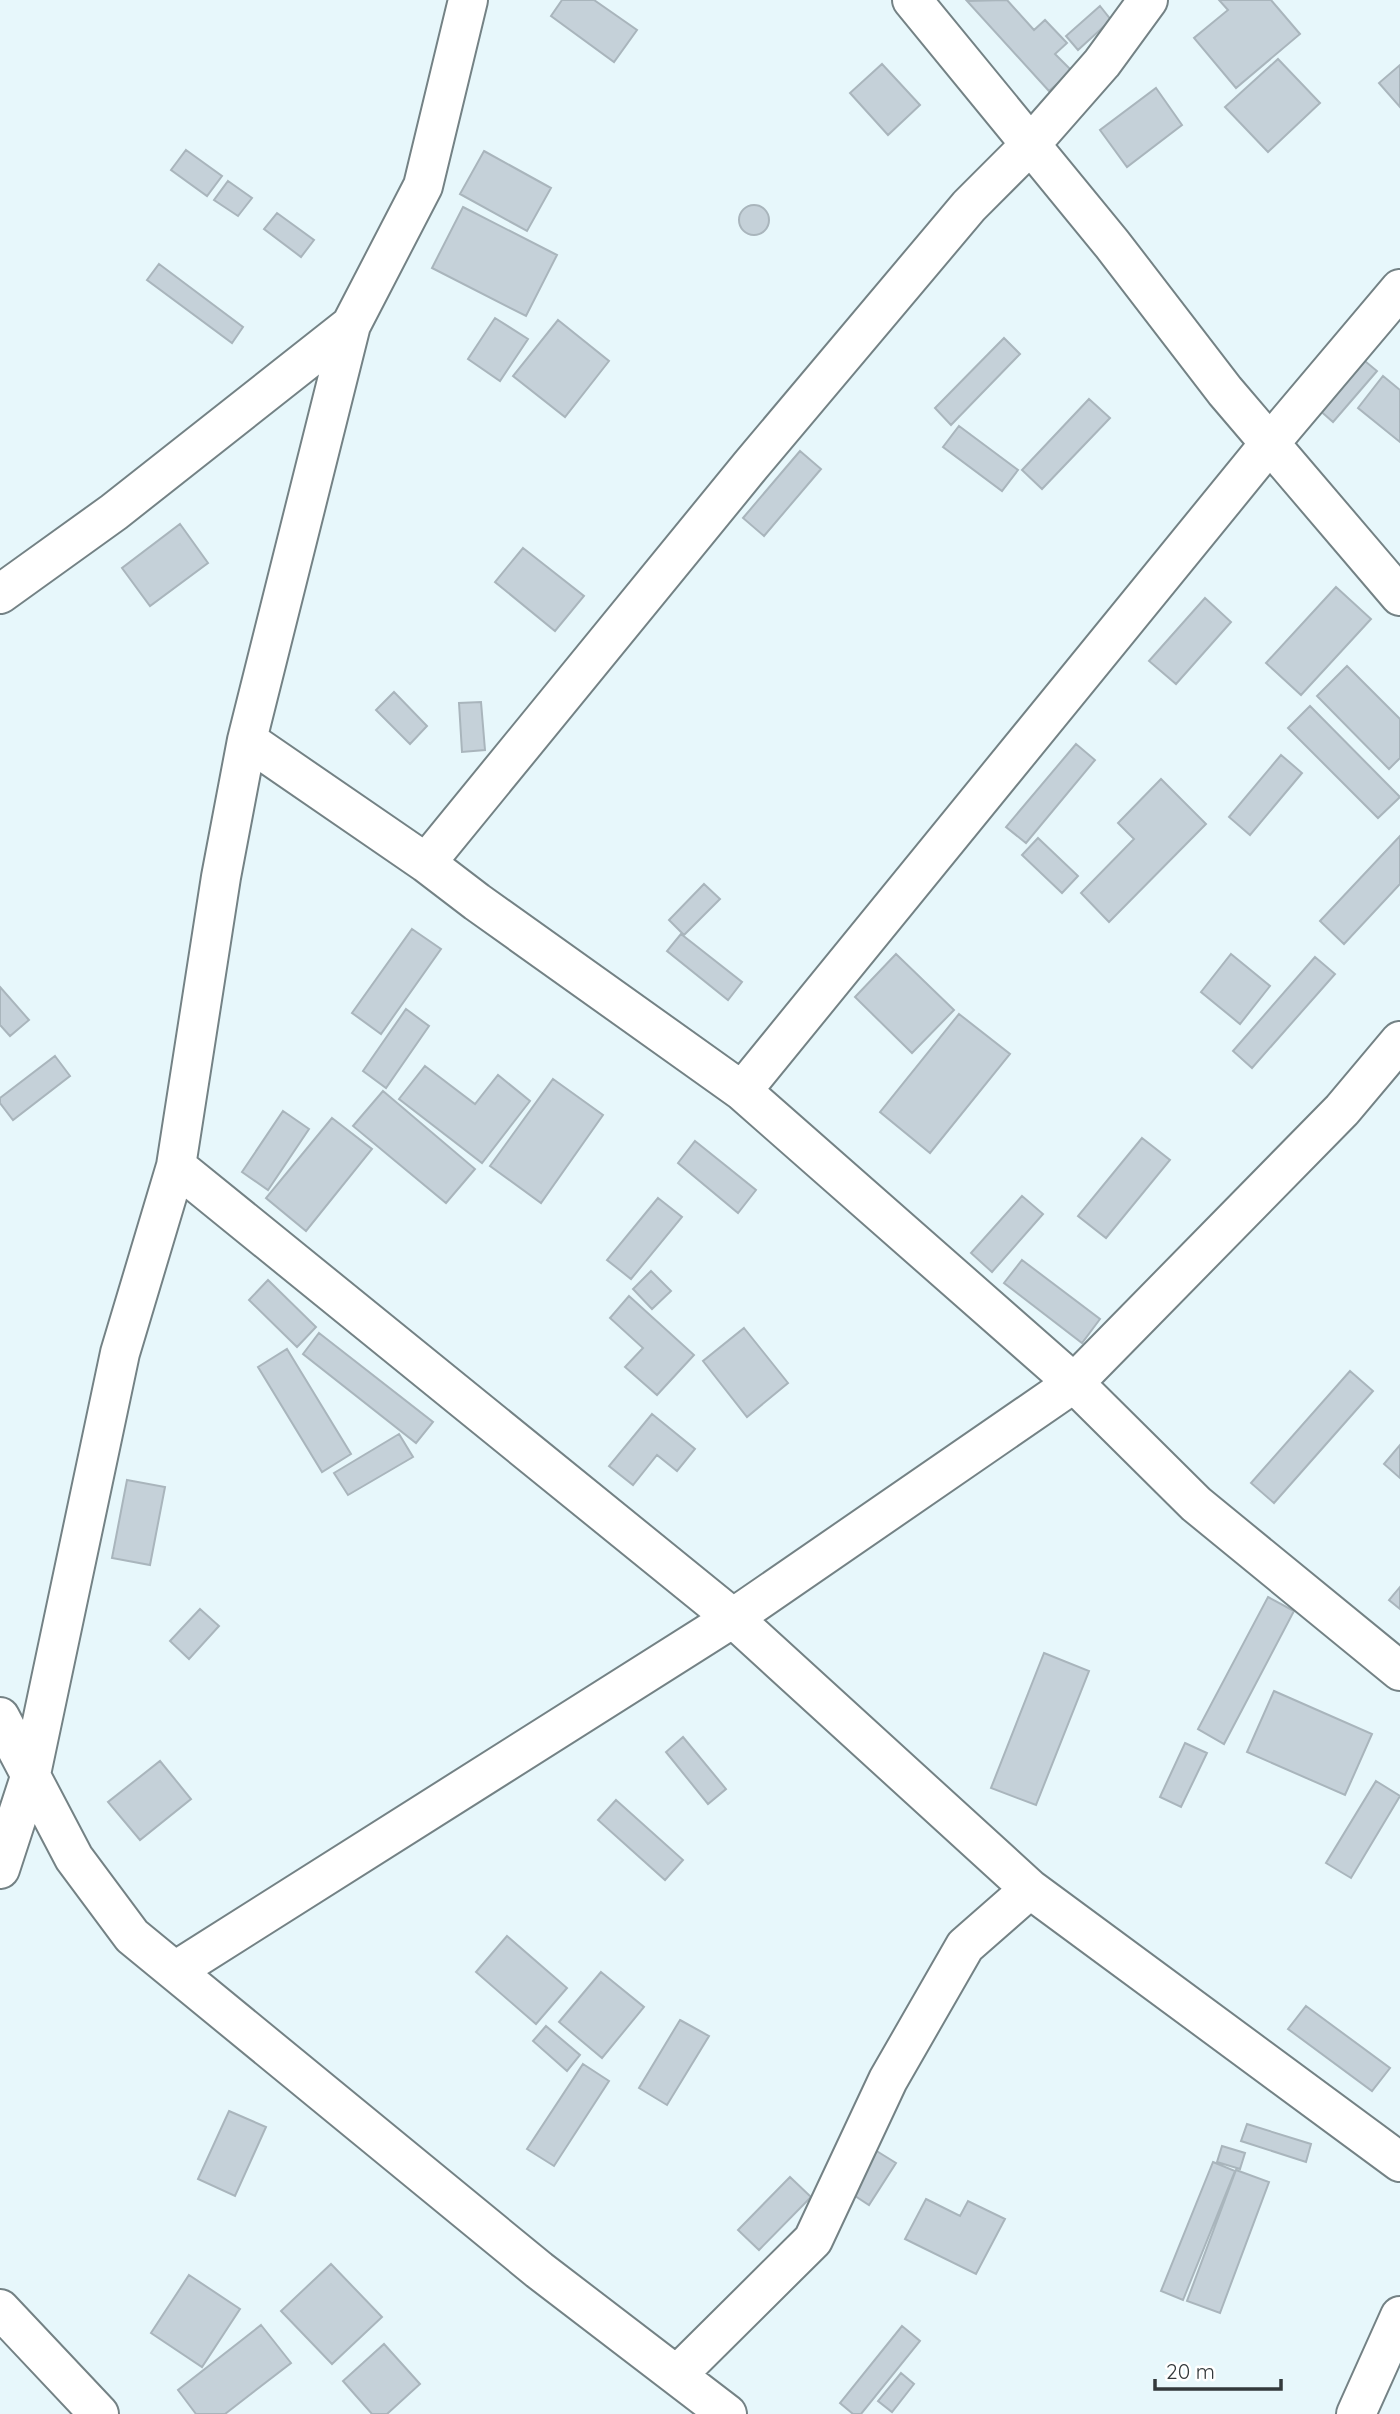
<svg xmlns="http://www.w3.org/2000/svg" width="1400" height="2414" viewBox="0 0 1400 2414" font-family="Quicksand,sans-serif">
<rect width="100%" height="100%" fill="#e7f7fb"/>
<path fill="#c5d1d9" stroke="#a9b5bc" stroke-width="2" d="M 562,0 L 594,0 L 637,30 L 614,62 L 551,16 Z
M 1007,0 L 1034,30 L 1045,20 L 1067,43 L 1055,54 L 1072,71 L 1049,91 L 967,1 Z
M 1219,0 L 1271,0 L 1300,34 L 1236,88 L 1194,38 L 1228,10 Z
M 1100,6 L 1111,20 L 1078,50 L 1066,36 Z
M 1278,59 L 1320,103 L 1268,152 L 1225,107 Z
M 882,64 L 920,105 L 888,135 L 850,93 Z
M 1400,65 L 1400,107 L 1379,83 Z
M 1156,88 L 1182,125 L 1127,167 L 1100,130 Z
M 186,150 L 222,176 L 207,196 L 171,170 Z
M 484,151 L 551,188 L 527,231 L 460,194 Z
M 228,181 L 252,198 L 238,216 L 214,200 Z
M739 220a15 15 0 1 1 30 0a15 15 0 1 1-30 0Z
M 463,207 L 557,255 L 526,316 L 432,268 Z
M 277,213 L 314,240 L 301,257 L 264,229 Z
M 159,264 L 243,327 L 232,343 L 147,280 Z
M 495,318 L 528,339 L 500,381 L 468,359 Z
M 558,320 L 609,361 L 565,417 L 513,376 Z
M 1004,338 L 1020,354 L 951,425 L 935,408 Z
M 1360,357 L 1377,371 L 1333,422 L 1317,408 Z
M 1383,376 L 1400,390 L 1400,442 L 1358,408 Z
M 1089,399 L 1110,418 L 1042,489 L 1022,470 Z
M 959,426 L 1018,470 L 1002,491 L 943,447 Z
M 800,451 L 821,469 L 764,536 L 743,518 Z
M 180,524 L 208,563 L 150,606 L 122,568 Z
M 523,548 L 584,596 L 555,631 L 495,582 Z
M 1336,587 L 1371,619 L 1301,695 L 1266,663 Z
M 1205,598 L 1231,622 L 1176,684 L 1149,661 Z
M 1347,666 L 1400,719 L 1400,758 L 1389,769 L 1317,696 Z
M 394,692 L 427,726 L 410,744 L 376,710 Z
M 481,702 L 485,750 L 462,752 L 459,703 Z
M 1310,706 L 1400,797 L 1378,818 L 1288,728 Z
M 1076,744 L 1095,760 L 1026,843 L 1006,827 Z
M 1281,755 L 1302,773 L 1250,835 L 1229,817 Z
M 1161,779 L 1206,824 L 1109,922 L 1081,893 L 1134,839 L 1118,823 Z
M 1400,836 L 1400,884 L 1344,944 L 1320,921 Z
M 1038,838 L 1078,876 L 1062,893 L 1022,855 Z
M 704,884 L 720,899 L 684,935 L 669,920 Z
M 412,929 L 441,949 L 381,1034 L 352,1013 Z
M 681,934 L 742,982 L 728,1000 L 667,951 Z
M 896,954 L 954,1010 L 912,1053 L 855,997 Z
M 1231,954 L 1270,986 L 1240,1024 L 1201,992 Z
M 1315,957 L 1335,974 L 1252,1068 L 1233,1051 Z
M 0,987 L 29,1020 L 10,1036 L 0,1025 Z
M 406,1009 L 429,1026 L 386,1088 L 363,1071 Z
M 959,1014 L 1010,1054 L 930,1153 L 880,1112 Z
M 55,1056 L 70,1076 L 13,1120 L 0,1103 L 0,1098 Z
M 425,1066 L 475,1104 L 498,1075 L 530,1101 L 482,1163 L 399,1099 Z
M 553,1079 L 603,1115 L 541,1203 L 490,1166 Z
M 383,1091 L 475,1169 L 446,1203 L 353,1126 Z
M 283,1111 L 309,1129 L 268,1190 L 242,1172 Z
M 332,1118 L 372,1149 L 306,1231 L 266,1198 Z
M 1142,1138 L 1170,1160 L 1106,1238 L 1078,1216 Z
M 695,1141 L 756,1190 L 738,1213 L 678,1163 Z
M 1022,1196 L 1043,1214 L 992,1272 L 971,1253 Z
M 658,1198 L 682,1217 L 631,1279 L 607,1260 Z
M 1022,1260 L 1100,1319 L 1082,1343 L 1004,1283 Z
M 651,1271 L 671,1291 L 652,1309 L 633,1289 Z
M 268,1280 L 316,1327 L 297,1347 L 249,1300 Z
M 629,1296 L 694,1355 L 657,1395 L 625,1367 L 643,1348 L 610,1318 Z
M 744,1328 L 788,1383 L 747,1417 L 703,1361 Z
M 319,1333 L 433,1422 L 416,1443 L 303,1354 Z
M 287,1349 L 351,1454 L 322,1472 L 258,1367 Z
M 1350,1371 L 1373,1391 L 1274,1503 L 1251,1483 Z
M 652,1414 L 695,1449 L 677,1471 L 657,1455 L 633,1485 L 609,1466 Z
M 399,1434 L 413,1457 L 348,1495 L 334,1473 Z
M 1400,1445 L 1400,1478 L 1384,1464 Z
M 127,1480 L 165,1487 L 150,1565 L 112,1558 Z
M 1400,1587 L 1400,1609 L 1389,1600 Z
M 1268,1597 L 1294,1611 L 1224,1744 L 1198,1729 Z
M 200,1609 L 219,1626 L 189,1659 L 170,1641 Z
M 1044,1653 L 1089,1671 L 1036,1805 L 991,1788 Z
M 1274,1691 L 1372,1734 L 1345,1795 L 1247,1752 Z
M 683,1737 L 726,1789 L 708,1804 L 666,1752 Z
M 1185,1743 L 1207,1753 L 1181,1807 L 1160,1797 Z
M 160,1761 L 191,1799 L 140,1840 L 108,1802 Z
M 1376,1781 L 1400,1796 L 1351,1878 L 1326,1863 Z
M 616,1800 L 683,1860 L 665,1880 L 598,1820 Z
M 507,1936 L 567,1988 L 536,2024 L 476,1972 Z
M 601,1972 L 644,2007 L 602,2058 L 559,2022 Z
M 1306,2006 L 1390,2068 L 1372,2091 L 1288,2029 Z
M 680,2020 L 709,2036 L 667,2105 L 639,2088 Z
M 546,2026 L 580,2055 L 567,2071 L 533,2041 Z
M 583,2064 L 609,2081 L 554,2166 L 527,2149 Z
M 229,2111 L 266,2127 L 235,2196 L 198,2179 Z
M 1247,2124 L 1311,2144 L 1306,2162 L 1241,2141 Z
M 1222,2146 L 1245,2153 L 1240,2169 L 1217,2162 Z
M 875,2150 L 896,2163 L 869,2205 L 849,2192 Z
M 1213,2162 L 1235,2171 L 1183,2300 L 1161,2291 Z
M 1236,2170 L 1269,2182 L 1220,2313 L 1187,2301 Z
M 790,2177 L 811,2197 L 759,2250 L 738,2230 Z
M 926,2199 L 960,2216 L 968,2201 L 1005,2219 L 976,2274 L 905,2239 Z
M 331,2264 L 382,2317 L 332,2364 L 281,2311 Z
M 189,2275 L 240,2309 L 202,2367 L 151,2333 Z
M 261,2325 L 291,2363 L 225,2414 L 196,2414 L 178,2390 Z
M 902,2326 L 920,2341 L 861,2414 L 853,2414 L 840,2403 Z
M 384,2344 L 420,2384 L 387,2414 L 372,2414 L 343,2381 Z
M 901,2373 L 914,2384 L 892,2412 L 878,2401 Z"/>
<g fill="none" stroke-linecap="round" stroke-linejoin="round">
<g stroke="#748285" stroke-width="42">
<path id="minor" d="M 912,0 L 1112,244 L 1225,391 L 1400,596
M 0,594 L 114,512 L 351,325
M 247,740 L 426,863 L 477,902 L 742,1091 L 1074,1383 L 1196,1504 L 1400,1671
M 426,863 L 751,465 L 969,206 L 1030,145 L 1102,63 L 1148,0
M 742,1091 L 1270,443 L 1400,289
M 176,1166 L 733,1618 L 1030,1889 L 1400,2162
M 0,1717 L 74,1858 L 132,1936 L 539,2270 L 727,2414
M 0,1869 L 31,1774 L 120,1353 L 176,1166 L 221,877 L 247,740 L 351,325 L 423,186 L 468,0
M 175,1971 L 733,1618 L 1074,1383 L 1342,1110 L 1400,1041
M 0,2309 L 99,2414
M 677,2375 L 813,2240 L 888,2080 L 965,1946 L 1030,1889
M 1356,2414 L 1400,2316"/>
</g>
<use href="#minor" stroke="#fff" stroke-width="38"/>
</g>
<path d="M1155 2379v10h126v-10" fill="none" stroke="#33393b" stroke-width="3.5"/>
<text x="1166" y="2379" font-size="21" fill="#33393b" stroke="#ffffff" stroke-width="5" paint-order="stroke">20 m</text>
</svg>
